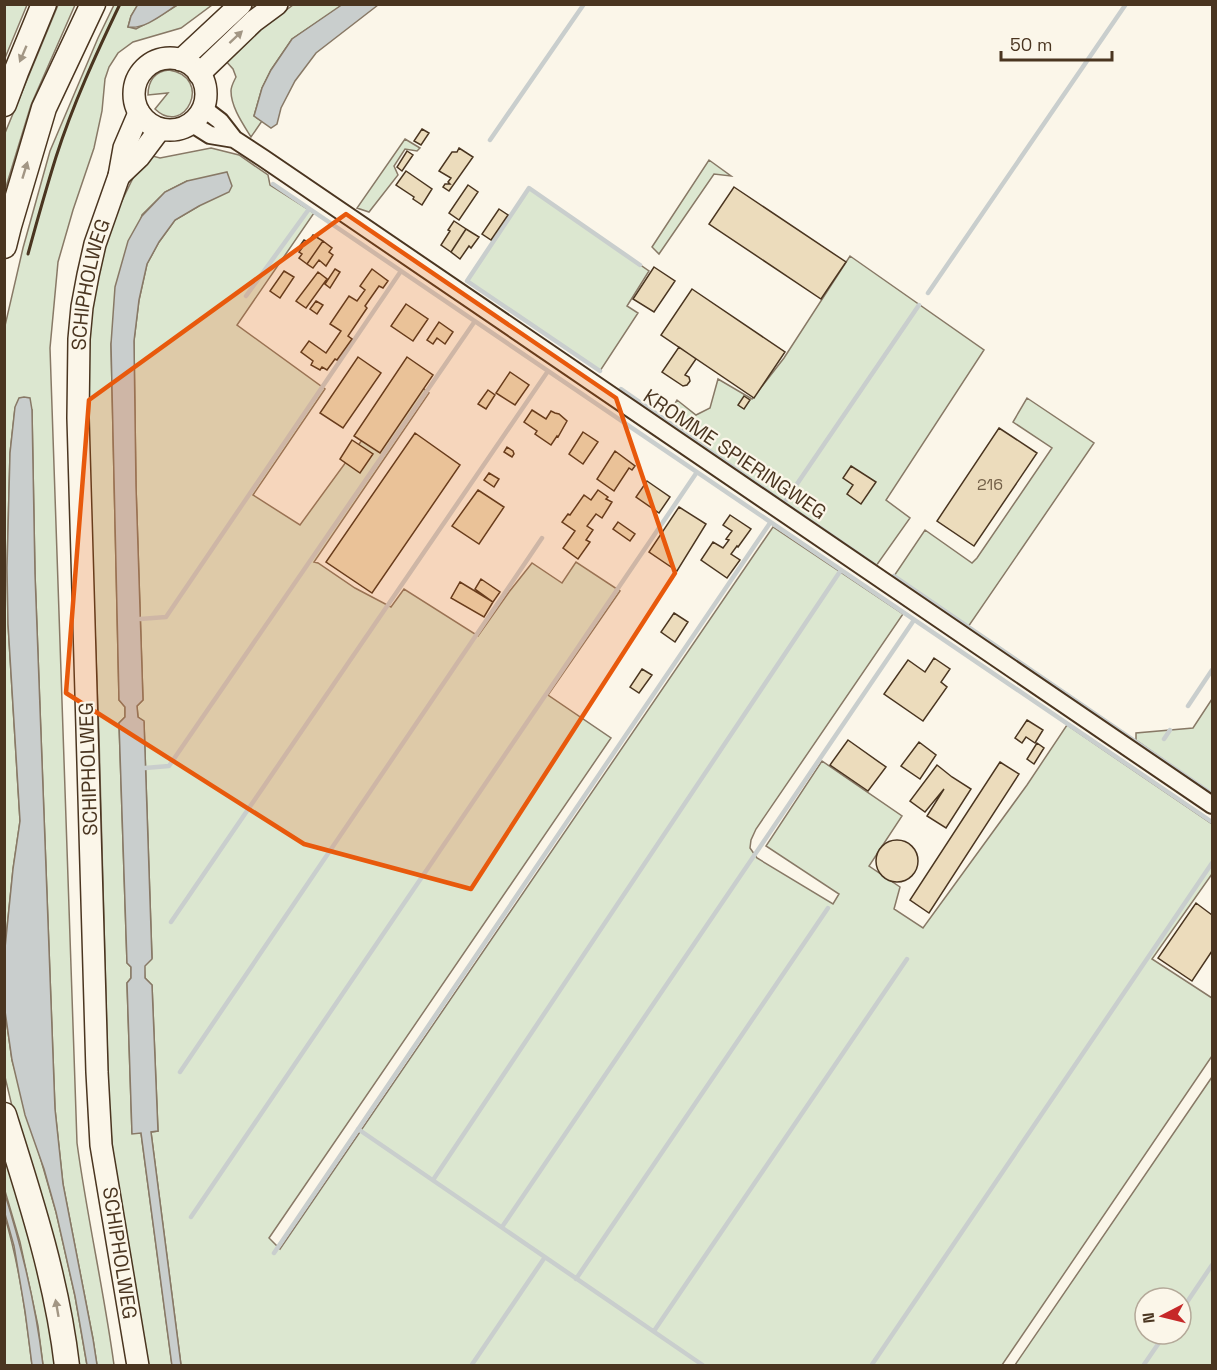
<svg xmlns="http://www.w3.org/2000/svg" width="1217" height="1370" viewBox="0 0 1217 1370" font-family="'Space Grotesk',sans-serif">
<rect width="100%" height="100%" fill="#fbf6e9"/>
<path fill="#dce7d0" stroke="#887966" stroke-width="1.5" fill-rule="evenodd" d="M 5,4 L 27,5 L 5,58 L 4,5 Z
M 58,5 L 75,5 L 31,105 L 5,190 L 5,133 Z
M 114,5 L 138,5 L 131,16 L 128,27 L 136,29 L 158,17 L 177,5 L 212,5 L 181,28 L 133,42 L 118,53 L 109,67 L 105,79 L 102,111 L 94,148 L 73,210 L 58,262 L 50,348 L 77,1143 C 87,1217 104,1291 114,1365 L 97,1365 L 93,1339 L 63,1184 L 55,1109 L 35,574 L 32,410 L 15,408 L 10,453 L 7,568 L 8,624 L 20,821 L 13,869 L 5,948 L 4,330 L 23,248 L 50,151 L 98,38 Z
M 293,5 L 343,5 L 292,39 L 271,70 L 262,88 L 254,116 L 262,121 L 251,137 C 243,124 231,107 231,91 C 231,86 234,81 236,77 L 233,69 L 224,59 L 234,49 Z
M 169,70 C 214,77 185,138 155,109 L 168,93 L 148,95 C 148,81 155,71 169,70 Z
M 405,139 L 420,148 L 417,151 L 405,149 L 394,166 L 398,175 L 369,212 L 357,208 Z
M 211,148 L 239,155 L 268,175 L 270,185 L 314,213 L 237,325 L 325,389 L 253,495 L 300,525 L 408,377 L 429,393 L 314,562 L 318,563 L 355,588 L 391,607 L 404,589 L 478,636 L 509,592 L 532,563 L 562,583 L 576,562 L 620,591 L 548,695 L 611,738 L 269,1238 L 280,1249 L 773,527 L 903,614 L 756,829 L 751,840 L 750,848 L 757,858 L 833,904 L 839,894 L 766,846 L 822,761 L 902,816 L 869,866 L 900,887 L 894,909 L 923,928 L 1027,785 L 1067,725 L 1212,824 L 1212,874 L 1152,959 L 1212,998 L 1212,1056 L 1002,1365 L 181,1365 L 151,1132 L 158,1131 L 152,985 L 145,978 L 144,966 L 152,958 L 144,722 L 138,717 L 137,706 L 143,700 L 136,486 L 134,341 L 139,300 L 147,264 L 159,242 L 175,220 L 199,206 L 187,181 L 165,192 L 142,215 L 111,344 L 119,700 L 125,707 L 125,717 L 119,723 L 127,963 L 131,967 L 131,978 L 127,983 L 132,1133 L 141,1133 L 172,1365 L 148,1365 L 113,1154 L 109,1110 L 99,736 L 86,387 L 90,305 L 111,223 L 136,172 L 149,155 L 160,158 Z
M 709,160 L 731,176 L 714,174 L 659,254 L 652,247 Z
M 529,188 L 649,271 L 627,306 L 638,313 L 600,371 L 467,281 Z
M 850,256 L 984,350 L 886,500 L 910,518 L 876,566 L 683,432 L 674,405 L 677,400 L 696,415 L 710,408 L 718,379 L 752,399 L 784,358 Z
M 1027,398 L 1094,443 L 968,627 L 894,576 L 925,530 L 972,563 L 977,558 L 1052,448 L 1013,422 Z
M 1212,699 L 1212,794 L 1136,740 L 1136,733 L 1193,728 Z
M 4,951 L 5,1011 L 12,1060 L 56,1212 L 75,1296 L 87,1365 L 74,1365 L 5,1077 Z
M 1212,1077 L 1212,1365 L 1015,1365 ZM 1145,1298 L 1181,1298 L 1181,1334 L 1145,1334 Z
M 4,1149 L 36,1255 L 57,1365 L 43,1365 L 38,1326 L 20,1242 L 5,1191 Z
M 4,1214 C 19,1263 26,1314 32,1365 L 5,1365 Z"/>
<path fill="#c9cecd" stroke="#887966" stroke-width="1.5" d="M 138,4 L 177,4 L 177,5 C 163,14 144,30 128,27 L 131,16 Z
M 343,4 L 378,5 L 316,53 L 295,81 L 281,108 L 277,124 L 271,128 L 254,116 L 262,88 L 271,70 L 292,39 Z
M 227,172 L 232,186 L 229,192 L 199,206 L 175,220 L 159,242 L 147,264 L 139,300 L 134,341 L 136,486 L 143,700 L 137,706 L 138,717 L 144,721 L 152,959 L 145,966 L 145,978 L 152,985 L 158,1131 L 151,1132 L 181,1365 L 172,1366 L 141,1133 L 132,1134 L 127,983 L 131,978 L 131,967 L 127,963 L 119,723 L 125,717 L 125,707 L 119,700 L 111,344 L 115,287 L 128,241 L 142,216 L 165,192 L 187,181 Z
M 24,397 L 30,398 L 32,410 L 35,574 L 55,1109 L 63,1184 L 93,1339 L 97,1365 L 87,1365 L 75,1296 L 56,1212 L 44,1169 L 25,1115 L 12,1060 L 5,1011 L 5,948 L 13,869 L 20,821 L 8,624 L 7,568 L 10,453 L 15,407 L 19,398 Z
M 4,1191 C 22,1248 36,1306 43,1365 L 32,1365 L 25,1311 L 14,1246 L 5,1214 Z"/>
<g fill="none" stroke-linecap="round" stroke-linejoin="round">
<path stroke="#c9cecd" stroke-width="4.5" d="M 490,140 L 584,4
M 273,184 L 1212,822
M 928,293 L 1126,4
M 246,296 L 309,209
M 600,371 L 467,281 L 529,188 L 640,265
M 621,389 L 784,503
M 876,566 L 784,503 L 919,305
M 894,576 L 1212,794
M 140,619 L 166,617 L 401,271
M 1188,706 L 1212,670
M 1164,739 L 1170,730
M 145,768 L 169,766 L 475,321
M 171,922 L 548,371
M 180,1072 L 542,538
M 358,1129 L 704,1366
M 433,1180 L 841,570
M 191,1217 L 697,472
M 502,1227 L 914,620
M 274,1253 L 770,523
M 576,1279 L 828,908
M 1181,1311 L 1212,1265
M 654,1331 L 907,959
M 471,1366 L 545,1257
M 871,1366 L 1212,863
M 1143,1366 L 1165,1334"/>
</g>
<path fill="#ecdcbc" stroke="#4a3520" stroke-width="1.5" d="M 422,129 L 429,133 L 421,145 L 414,141 Z
M 459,148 L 473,157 L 449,191 L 443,187 L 445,184 L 450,184 L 448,182 L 451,178 L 439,171 L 452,152 L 457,152 Z
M 407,151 L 413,155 L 402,171 L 397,167 Z
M 406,171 L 432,189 L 422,205 L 413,199 L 414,197 L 396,185 Z
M 468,185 L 478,192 L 459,220 L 449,213 Z
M 734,187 L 846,262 L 821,299 L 709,224 Z
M 499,209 L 508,215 L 491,240 L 482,234 Z
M 454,221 L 466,229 L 451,252 L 441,245 L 450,231 L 448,230 Z
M 466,229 L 479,237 L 471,248 L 469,246 L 460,259 L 451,252 Z
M 313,235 L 323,241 L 307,264 L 299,258 L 302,254 L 299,252 L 302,248 L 299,247 L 304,240 L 308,242 Z
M 323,241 L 332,248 L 329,252 L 333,255 L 326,266 L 319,260 L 313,268 L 307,264 Z
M 654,267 L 675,281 L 654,312 L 633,299 Z
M 335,269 L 340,272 L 330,288 L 325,284 Z
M 372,269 L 388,281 L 383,288 L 379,286 L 365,306 L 367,308 L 348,336 L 352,339 L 337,360 L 335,359 L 327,370 L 322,367 L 320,370 L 311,365 L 313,361 L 301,352 L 309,341 L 326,353 L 341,331 L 330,324 L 349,296 L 357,301 L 365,290 L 360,286 Z
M 284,271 L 294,277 L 280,298 L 270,291 Z
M 318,272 L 327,279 L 306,308 L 296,301 Z
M 692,289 L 785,352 L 754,398 L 661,335 Z
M 316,301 L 323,305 L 317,314 L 310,309 Z
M 406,304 L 428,319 L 413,341 L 391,326 Z
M 439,322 L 453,332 L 445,344 L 437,338 L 433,344 L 427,340 Z
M 679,347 L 696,359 L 685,375 L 689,377 L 690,381 L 687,385 L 683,386 L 662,372 Z
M 358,357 L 381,373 L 343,428 L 320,413 Z
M 407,357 L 433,375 L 380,453 L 354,436 Z
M 510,372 L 529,385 L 515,405 L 496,393 Z
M 488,390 L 495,395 L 486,409 L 478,404 Z
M 744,396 L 750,400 L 744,409 L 738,405 Z
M 532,410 L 546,419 L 551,411 L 555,413 L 559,414 L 567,421 L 558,437 L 557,436 L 551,445 L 535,434 L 537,431 L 524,422 Z
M 999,428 L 1037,453 L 974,546 L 937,521 Z
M 583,432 L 598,442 L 583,464 L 569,454 Z
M 415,433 L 460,465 L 372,593 L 326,562 Z
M 352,440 L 373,454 L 360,473 L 340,459 Z
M 507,447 L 513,451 L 514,454 L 512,457 L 504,452 Z
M 615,451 L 635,466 L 632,470 L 629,468 L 614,491 L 597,479 Z
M 851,466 L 876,482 L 861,504 L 847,494 L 853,485 L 843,478 Z
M 489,473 L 499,479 L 494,487 L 484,480 Z
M 647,481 L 670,497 L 659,513 L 636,497 Z
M 478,490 L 504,507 L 479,544 L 452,526 Z
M 598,490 L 608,497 L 606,499 L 612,502 L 602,518 L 596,514 L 587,526 L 593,530 L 586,540 L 590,542 L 578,559 L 563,548 L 575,531 L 562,522 L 568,514 L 570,515 L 584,495 L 591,500 Z
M 679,507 L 706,524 L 677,571 L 649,552 Z
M 730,515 L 751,529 L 738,547 L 737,546 L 731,554 L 740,560 L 727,578 L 701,560 L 713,542 L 723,548 L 729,540 L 726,539 L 732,531 L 723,525 Z
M 618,522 L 635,534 L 630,541 L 613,529 Z
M 481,579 L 500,592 L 493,602 L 475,589 Z
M 460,582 L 493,602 L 484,617 L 451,598 Z
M 674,613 L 688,622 L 675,642 L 661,632 Z
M 934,658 L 950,669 L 941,682 L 947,687 L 923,721 L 884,694 L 908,660 L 925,672 Z
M 642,669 L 652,675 L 639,693 L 630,687 Z
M 1027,720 L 1043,730 L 1035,743 L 1026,737 L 1022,743 L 1015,738 Z
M 848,740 L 886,767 L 868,791 L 830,765 Z
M 919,742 L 936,755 L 920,779 L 901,766 Z
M 1037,743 L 1044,748 L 1034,764 L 1027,759 Z
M 1000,762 L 1019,774 L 929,913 L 910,900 Z
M 937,765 L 952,777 L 971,789 L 946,828 L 927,816 L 944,789 L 925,812 L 910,801 Z
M876 861a21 21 0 1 1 42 0a21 21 0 1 1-42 0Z
M 1196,903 L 1212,915 L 1212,951 L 1192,981 L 1158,958 Z"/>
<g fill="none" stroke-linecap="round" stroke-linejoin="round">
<g stroke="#4a3520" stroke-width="20">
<path id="minor" d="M 203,108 L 220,121 L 234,139 L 263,158 L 1212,805
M 191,123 L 210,135 L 234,139"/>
</g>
<g stroke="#4a3520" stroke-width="24">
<g id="major">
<circle cx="170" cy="94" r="36"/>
<path d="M 181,60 L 241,4"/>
<path d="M 199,74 L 254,21 L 277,4"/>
<path d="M 119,176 L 139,157 L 160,129"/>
<path id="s1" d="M 138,1366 L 101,1145 L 97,1072 L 78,418 L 79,339 L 82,307 L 88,275 L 95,244 L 119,176 L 124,148 L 139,113"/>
</g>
</g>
<g stroke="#4a3520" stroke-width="27">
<path id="highway" d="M 4,104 L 16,72 L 44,4
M 4,246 L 9,226 L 44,108 L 93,4
M 4,1115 C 30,1197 57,1280 67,1366"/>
</g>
<use href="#minor" stroke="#fbf6e9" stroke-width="16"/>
<use href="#major" stroke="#fbf6e9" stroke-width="21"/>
<use href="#highway" stroke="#fbf6e9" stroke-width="24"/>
<path stroke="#4a3520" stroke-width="3" d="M 28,254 C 37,221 46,189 56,157 C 73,104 96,54 120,4"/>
</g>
<defs><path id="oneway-solid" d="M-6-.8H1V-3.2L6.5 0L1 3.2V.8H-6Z" transform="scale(1.5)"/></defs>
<g fill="#a29684">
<use href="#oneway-solid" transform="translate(236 37) rotate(-43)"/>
<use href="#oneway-solid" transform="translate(23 54) rotate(113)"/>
<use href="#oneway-solid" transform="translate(25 170) rotate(-73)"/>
<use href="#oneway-solid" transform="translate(57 1308) rotate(-100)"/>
</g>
<path fill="#e8590c" fill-opacity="0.2" stroke="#e8590c" stroke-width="4.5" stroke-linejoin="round" d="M 346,214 L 616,398 L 675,573 L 471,889 L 304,844 L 66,693 L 89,400 Z"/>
<g text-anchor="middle" stroke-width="4.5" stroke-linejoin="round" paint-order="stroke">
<g font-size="16" fill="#725f47">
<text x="990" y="490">216</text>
</g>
<g font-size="20" fill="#4a3520" stroke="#fbf6e9">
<text dy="7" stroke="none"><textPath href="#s1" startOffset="1086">SCHIPHOLWEG</textPath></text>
<text transform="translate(735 454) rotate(34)" y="7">KROMME SPIERINGWEG</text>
<text transform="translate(88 769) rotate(-92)" y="7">SCHIPHOLWEG</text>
<text transform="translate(120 1253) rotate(81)" y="7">SCHIPHOLWEG</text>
</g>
</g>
<rect width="1217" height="1370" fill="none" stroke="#4a3520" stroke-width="12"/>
<g transform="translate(1163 1316) rotate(263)"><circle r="28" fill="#fbf6e9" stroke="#b4a999" stroke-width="1.5"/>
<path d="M0-4.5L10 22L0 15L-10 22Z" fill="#c62828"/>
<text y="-9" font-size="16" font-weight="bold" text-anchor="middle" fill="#4a3520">N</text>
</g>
<path d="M1001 51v9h111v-9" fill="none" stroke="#4a3520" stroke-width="3"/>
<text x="1010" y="51" font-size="18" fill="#4a3520" stroke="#fbf6e9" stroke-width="4.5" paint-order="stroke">50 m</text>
</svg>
